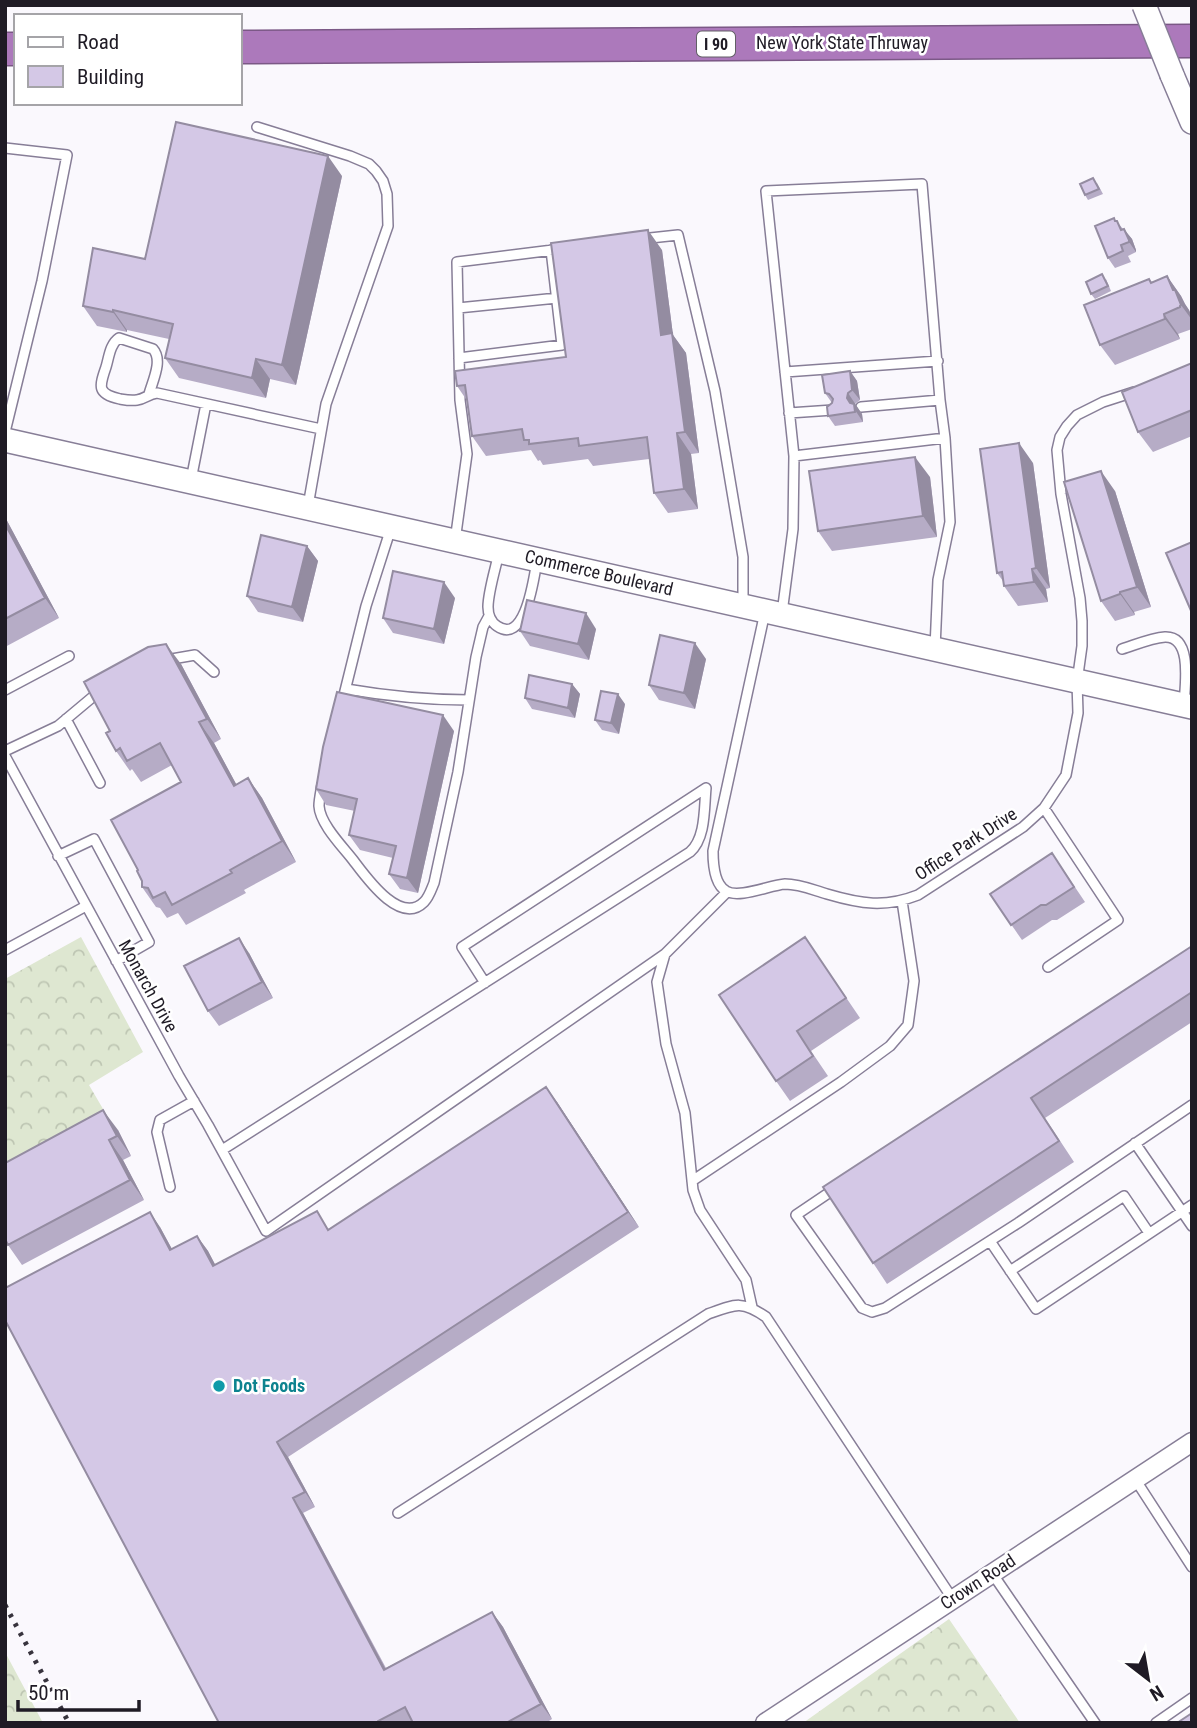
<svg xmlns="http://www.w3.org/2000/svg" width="1197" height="1728" viewBox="0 0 1197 1728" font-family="'Roboto Condensed',sans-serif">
<defs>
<pattern id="forest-crowns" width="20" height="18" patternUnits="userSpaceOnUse" patternTransform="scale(1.75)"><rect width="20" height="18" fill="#dee7d1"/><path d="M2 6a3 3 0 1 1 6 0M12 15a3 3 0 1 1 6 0" fill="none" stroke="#bec6b3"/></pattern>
</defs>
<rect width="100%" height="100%" fill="#faf8fd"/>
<path fill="url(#forest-crowns)" d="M 81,937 L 143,1052 L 89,1085 L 106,1114 L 5,1169 L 5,979 Z
M 949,1619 L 1020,1723 L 803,1723 Z
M 5,1652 L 43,1723 L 5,1723 Z"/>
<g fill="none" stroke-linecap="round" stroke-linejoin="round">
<g stroke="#877e97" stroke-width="12">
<path id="service" d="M 257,127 L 350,156 L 369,164 L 376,171 L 383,181 L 387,194 L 388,226 L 326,404 L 308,506
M 5,148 L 67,155 L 42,281 L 5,432
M 641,239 L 678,235 L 715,391 L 743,557 L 743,604
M 458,308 L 557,298
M 459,358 L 562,345 L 551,250
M 785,372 L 938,361
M 149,394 C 153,380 163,360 153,349 L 119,338 C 110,344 109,357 106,367 C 99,387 97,394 120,399 C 126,400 131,401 137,400 C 145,399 148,394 157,393 L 321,429
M 861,407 L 940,400
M 789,413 L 833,410
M 794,456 L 766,191 L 922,184 L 940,400 L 945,438
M 191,480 L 206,404
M 455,541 L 467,454 L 460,400 L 457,262 L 561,249
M 499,552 C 496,567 488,592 488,607 C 488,614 491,622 497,626 C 526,646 534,576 537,561
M 765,612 L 713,851 C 713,864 714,884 726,891 C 739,899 770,885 785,884 C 800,884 813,890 827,894 C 861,904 885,908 918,895 L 1023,827 L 1044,808 L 1066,775 L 1078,713 L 1077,682 L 1082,646 L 1082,621 L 1080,598 L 1061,494 L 1057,450 L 1060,437 L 1067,426 L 1077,415 L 1103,402 L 1134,392
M 782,613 L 793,529 L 794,456 L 945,438 L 950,522 L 938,580 L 935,648
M 1122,649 C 1135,645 1151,638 1165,637 C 1193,636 1185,686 1184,704
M 166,660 L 195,655 L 214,672
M 346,689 C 387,696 427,700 469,700
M 5,690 L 69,656
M 342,703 L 366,606 L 391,528
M 66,719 L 100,783
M 5,751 L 58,726 L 101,690
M 5,756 L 179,1076 L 208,1125 L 266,1231 L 665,954
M 322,785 C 321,791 319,800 319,806 C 320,824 343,847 353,860 C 366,877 400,926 424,902 C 429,897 431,890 434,883 L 458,772 L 476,657 L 483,627 L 489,616
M 1044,808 L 1118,920 L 1048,967
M 58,856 L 94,839 L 149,942 L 116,961
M 727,892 L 665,954 L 657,982 L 666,1044 L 685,1113 L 693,1190 L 700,1210 L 746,1280 L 752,1307
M 5,950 L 86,906
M 1135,1143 L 1192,1226
M 222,1150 L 690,852 C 706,838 704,808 706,788 L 462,947 L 485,983
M 692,1181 L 841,1082 L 890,1046 L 908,1025 L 914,981 L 902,901
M 170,1187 L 157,1132 L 160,1120 L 194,1101
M 836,1188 L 796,1215 L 862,1308 L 872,1312 L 885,1308 L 1018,1223 L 1192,1105
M 990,1241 L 1036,1309 L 1192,1205
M 1010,1271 L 1124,1196 L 1149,1233
M 1135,1479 L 1192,1567
M 398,1513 L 708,1314 C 735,1304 742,1300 766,1317 L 952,1598
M 992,1573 L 1095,1723
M 1156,1723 L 1192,1698"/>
</g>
<g stroke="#877e97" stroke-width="21">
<path id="minor" d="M 765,1723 L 1192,1442"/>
</g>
<g stroke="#877e97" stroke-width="26">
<path id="tertiary" d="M 1172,75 L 1192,122
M 5,440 L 1192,707"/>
</g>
<g stroke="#7b5886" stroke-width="35">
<path id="motorway" d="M 240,47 L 1192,41
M 5,49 L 16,49"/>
</g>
<use href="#service" stroke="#fff" stroke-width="9"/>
<use href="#minor" stroke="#fff" stroke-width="18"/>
<use href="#tertiary" stroke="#fff" stroke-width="23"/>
<use href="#motorway" stroke="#ac79bb" stroke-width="32"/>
<path stroke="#37333d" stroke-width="5" stroke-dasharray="3.5 7" stroke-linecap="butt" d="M 5,1605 L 69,1723"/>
<g stroke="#877e97" stroke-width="26" stroke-linecap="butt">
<path id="tertiary-bridge" d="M 1144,5 L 1172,75"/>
</g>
<use href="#tertiary-bridge" stroke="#fff" stroke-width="23"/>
</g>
<path fill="#b6acc6" d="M 342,176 L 296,385 L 270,379 L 266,398 L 179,378 L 165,358 L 169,339 L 127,330 L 127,332 L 97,326 L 83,306 L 145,259 Z
M 1097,183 L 1103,194 L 1088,200 L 1085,195 Z
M 1116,221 L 1132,239 L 1136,250 L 1136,252 L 1128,256 L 1131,262 L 1115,268 L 1108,258 Z
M 662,250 L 673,335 L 686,353 L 699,453 L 691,454 L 698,509 L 668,513 L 654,493 L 649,459 L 593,466 L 588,459 L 543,465 L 540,460 L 538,461 L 531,450 L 486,456 L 472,436 L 468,402 L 457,386 L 566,357 Z
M 1167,276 L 1181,296 L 1185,304 L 1189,310 L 1192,317 L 1192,329 L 1178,334 L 1180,339 L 1115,365 L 1100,345 L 1149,279 L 1152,282 Z
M 1106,279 L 1111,291 L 1095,299 L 1091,294 Z
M 1192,363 L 1192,436 L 1153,452 L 1138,432 Z
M 850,371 L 857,381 L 860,400 L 855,404 L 862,414 L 863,422 L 835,426 L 828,416 L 832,403 L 825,393 Z
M 1033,463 L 1050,588 L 1046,589 L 1048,602 L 1018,606 L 1004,586 L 1003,581 L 997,573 Z
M 930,477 L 937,537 L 832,551 L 818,531 Z
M 1115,491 L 1151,607 L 1134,612 L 1135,615 L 1115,621 L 1101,601 Z
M 5,517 L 59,618 L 5,647 Z
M 307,546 L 318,561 L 303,622 L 258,612 L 247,596 Z
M 455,598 L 444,644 L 393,633 L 383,618 Z
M 596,629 L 589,660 L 530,646 L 520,631 Z
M 706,659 L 695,709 L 659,700 L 649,685 Z
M 181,664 L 221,739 L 214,743 L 236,784 L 248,778 L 262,798 L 296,862 L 244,890 L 246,893 L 186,925 L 178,913 L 167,918 L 160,908 L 156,907 L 142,887 L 142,881 L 138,870 L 181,782 L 172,765 L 141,782 L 132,769 L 130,771 L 116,751 L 110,731 Z
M 572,684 L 580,694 L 575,718 L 532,709 L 525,698 Z
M 625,704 L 619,734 L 602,730 L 595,720 Z
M 454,731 L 418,893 L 400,889 L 389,874 L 393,858 L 360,850 L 349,835 L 355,811 L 326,805 L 316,789 Z
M 1052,853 L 1085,902 L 1057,920 L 1052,920 L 1022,940 L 990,894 Z
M 805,937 L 860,1018 L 811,1051 L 828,1076 L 790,1101 L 776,1081 Z
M 1192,946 L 1192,1022 L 1045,1118 L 1074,1162 L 887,1284 L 823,1187 Z
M 249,953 L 273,998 L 219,1026 L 208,1011 Z
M 557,1102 L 639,1227 L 288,1457 L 315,1507 L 303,1513 L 386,1668 L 492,1612 L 503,1627 L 552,1719 L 546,1723 L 219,1723 L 160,1227 L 172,1249 L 197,1236 L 208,1251 L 215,1265 L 330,1230 Z
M 118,1130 L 131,1156 L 123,1160 L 144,1200 L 22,1265 L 8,1245 Z"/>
<path fill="#948ca1" d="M 328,156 L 342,176 L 296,385 L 282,365 Z
M 1124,229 L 1132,239 L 1136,250 L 1136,252 L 1129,242 Z
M 648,230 L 662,250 L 673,335 L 686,353 L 699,453 L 685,432 L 661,335 Z
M 1167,276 L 1181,296 L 1185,304 L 1189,310 L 1192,317 L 1192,320 L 1181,305 Z
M 113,310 L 127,330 L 127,332 L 113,312 Z
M 1164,314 L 1178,334 L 1180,339 L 1165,319 Z
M 256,359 L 270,379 L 266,398 L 252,378 Z
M 850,371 L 857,381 L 860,400 L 852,390 Z
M 848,393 L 862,414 L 863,422 L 847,398 Z
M 677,433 L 691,454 L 698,509 L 684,489 Z
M 1019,443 L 1033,463 L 1050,588 L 1036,568 Z
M 915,457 L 930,477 L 937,537 L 923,516 Z
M 1101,471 L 1115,491 L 1151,607 L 1137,587 Z
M 5,517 L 59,618 L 45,598 L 5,524 Z
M 307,546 L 318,561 L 303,622 L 292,607 Z
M 1032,569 L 1046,589 L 1048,602 L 1034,582 Z
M 444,582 L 455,598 L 444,644 L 434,629 Z
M 1120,592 L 1134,612 L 1135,615 L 1120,594 Z
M 586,613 L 596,629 L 589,660 L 578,644 Z
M 695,643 L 706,659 L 695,709 L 684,693 Z
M 166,644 L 181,664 L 221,739 L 207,719 Z
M 572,684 L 580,694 L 575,718 L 568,708 Z
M 618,694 L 625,704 L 619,734 L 611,723 Z
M 443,715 L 454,731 L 418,893 L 407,878 Z
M 199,722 L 214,743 L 248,806 L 234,786 Z
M 248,778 L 262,798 L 296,862 L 282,841 Z
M 239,938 L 249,953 L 273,998 L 262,982 Z
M 546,1087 L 557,1102 L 639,1227 L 628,1212 Z
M 103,1110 L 118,1130 L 131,1156 L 117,1136 Z
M 109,1140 L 123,1160 L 144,1200 L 130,1180 Z
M 150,1212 L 160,1227 L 181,1266 L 170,1250 Z
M 197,1236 L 208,1251 L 224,1281 L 213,1266 Z
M 277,1442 L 288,1457 L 315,1507 L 305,1492 Z
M 293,1498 L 303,1513 L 394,1685 L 384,1670 Z
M 492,1612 L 503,1627 L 552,1719 L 541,1704 Z"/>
<path fill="#d4c8e6" stroke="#948ca1" stroke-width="2" d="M 176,122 L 328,156 L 282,365 L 256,359 L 252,378 L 165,358 L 173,324 L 113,310 L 113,312 L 83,306 L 93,248 L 145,259 Z
M 1093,178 L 1099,189 L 1085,195 L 1080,184 Z
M 1114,218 L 1115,221 L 1117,221 L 1121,230 L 1124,229 L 1129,240 L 1129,242 L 1121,245 L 1123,251 L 1108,258 L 1095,226 Z
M 648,230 L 661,335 L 672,333 L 685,432 L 677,433 L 684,489 L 654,493 L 647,437 L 579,446 L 578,438 L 529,444 L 529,440 L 524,440 L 522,429 L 472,436 L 465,385 L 457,386 L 455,371 L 566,357 L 551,243 Z
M 1102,274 L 1108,286 L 1091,294 L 1086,282 Z
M 1167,276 L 1173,290 L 1175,290 L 1181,305 L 1180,306 L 1180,307 L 1164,314 L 1165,319 L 1100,345 L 1084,305 L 1149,279 L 1151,283 Z
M 1192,363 L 1192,410 L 1138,432 L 1122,392 Z
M 850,371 L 852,390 L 848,393 L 847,398 L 850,403 L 854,404 L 855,412 L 828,416 L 827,407 L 832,403 L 833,399 L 829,394 L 825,393 L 822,375 Z
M 1019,443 L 1036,568 L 1032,569 L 1034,582 L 1004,586 L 1002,572 L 997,573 L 980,449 Z
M 915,457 L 923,516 L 818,531 L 809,471 Z
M 1101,471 L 1137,587 L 1120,592 L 1120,594 L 1101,601 L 1064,482 Z
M 5,524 L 45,598 L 5,619 Z
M 261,535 L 307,546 L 292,607 L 247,596 Z
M 1192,542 L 1192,613 L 1166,553 Z
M 393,571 L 444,582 L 434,629 L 383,618 Z
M 527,600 L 586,613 L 578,644 L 520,631 Z
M 660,635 L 695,643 L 684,693 L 649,685 Z
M 166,644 L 207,719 L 199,722 L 234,786 L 248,778 L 282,841 L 230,870 L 232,873 L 172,905 L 165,892 L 153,898 L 148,888 L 142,887 L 142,881 L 137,871 L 138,870 L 111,820 L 181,782 L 160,743 L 127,761 L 120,748 L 116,751 L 106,733 L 110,731 L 84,682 L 148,647 Z
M 529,675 L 572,684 L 568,708 L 525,698 Z
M 601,691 L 618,694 L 611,723 L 595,720 Z
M 337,692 L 443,715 L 407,878 L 389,874 L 396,846 L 349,835 L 357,799 L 316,789 L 323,747 Z
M 1052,853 L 1074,887 L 1046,905 L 1041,905 L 1011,925 L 990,894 Z
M 805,937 L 846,998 L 797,1031 L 813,1056 L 776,1081 L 719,995 Z
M 239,938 L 262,982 L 208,1011 L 184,966 Z
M 1192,946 L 1192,992 L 1031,1098 L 1059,1141 L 873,1263 L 823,1187 Z
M 546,1087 L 628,1212 L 277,1442 L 305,1492 L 293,1498 L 384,1670 L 492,1612 L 541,1704 L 506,1723 L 413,1723 L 405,1707 L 378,1721 L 378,1723 L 219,1723 L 5,1320 L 5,1288 L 150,1212 L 170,1250 L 197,1236 L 213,1266 L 317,1211 L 328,1230 Z
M 103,1110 L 117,1136 L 109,1140 L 130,1180 L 8,1245 L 5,1239 L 5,1163 Z
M 1192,1713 L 1192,1723 L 1177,1723 Z"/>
<circle fill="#0f9aa8" stroke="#fff" stroke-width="2.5" cx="219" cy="1386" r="7"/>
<g text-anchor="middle" stroke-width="5" stroke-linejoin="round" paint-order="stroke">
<rect fill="#fff" stroke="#625f66" stroke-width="2" x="697" y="31.5" width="38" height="25" rx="5"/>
<g font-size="16" font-weight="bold" fill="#1f1b25">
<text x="716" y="50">I 90</text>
</g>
<g font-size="18" fill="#1f1b25" stroke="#fff">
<text x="842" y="49">New York State Thruway</text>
<text transform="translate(599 573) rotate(13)" y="6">Commerce Boulevard</text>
<text transform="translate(966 844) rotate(-33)" y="6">Office Park Drive</text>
<text transform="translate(148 986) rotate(61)" y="6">Monarch Drive</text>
<text transform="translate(978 1582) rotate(-33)" y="6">Crown Road</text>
</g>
<g font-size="18" font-weight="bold" fill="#0d838f" stroke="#fff" text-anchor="start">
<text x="233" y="1392">Dot Foods</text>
</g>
</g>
<rect width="1197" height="1728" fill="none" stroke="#1f1b25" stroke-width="14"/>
<rect x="14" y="14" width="228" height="91" fill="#ffffff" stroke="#a5a4a8" stroke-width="2"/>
<rect x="28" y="37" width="35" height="10" fill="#ffffff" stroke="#a5a4a8" stroke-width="2"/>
<text x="77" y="49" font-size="21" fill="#1f1b25">Road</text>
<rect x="28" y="66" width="35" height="21" fill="#d4c8e6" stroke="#a5a4a8" stroke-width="2"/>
<text x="77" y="84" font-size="21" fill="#1f1b25">Building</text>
<g transform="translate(1148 1679) rotate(149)" stroke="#ffffff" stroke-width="5" paint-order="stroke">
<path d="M0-5L12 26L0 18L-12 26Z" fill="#1f1b25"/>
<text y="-10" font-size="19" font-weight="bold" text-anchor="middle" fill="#1f1b25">N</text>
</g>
<path d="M18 1700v10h121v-10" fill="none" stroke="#1f1b25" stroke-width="3.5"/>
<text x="28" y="1700" font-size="21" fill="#1f1b25" stroke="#ffffff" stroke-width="5" paint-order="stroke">50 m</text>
</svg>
